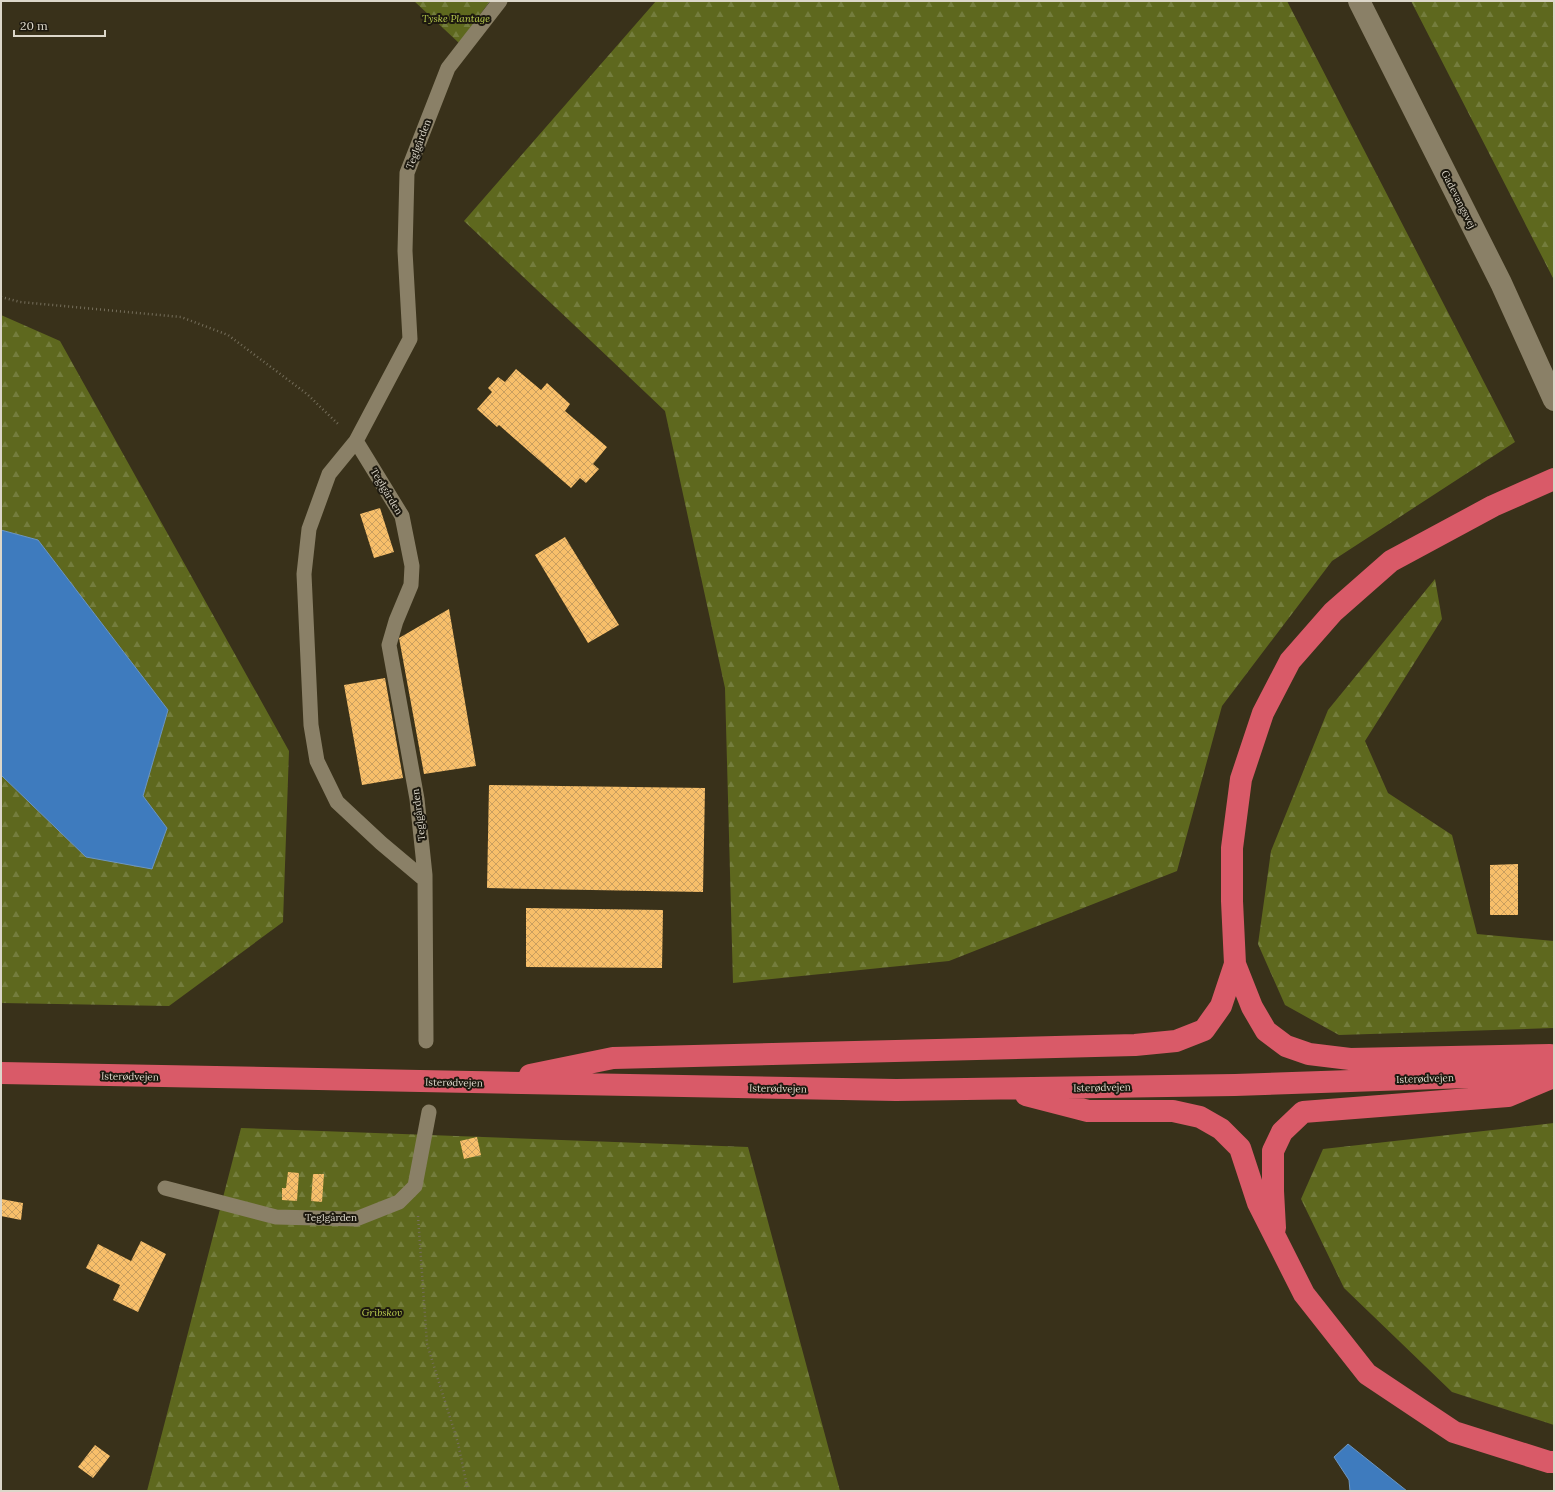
<svg xmlns="http://www.w3.org/2000/svg" width="1555" height="1492" viewBox="0 0 1555 1492" font-family="Lora,serif">
<defs>
<pattern id="forest-firs" width="22" height="20" patternUnits="userSpaceOnUse"><rect width="22" height="20" fill="#5e681e"/><path d="M5 1l3.5 6h-7zM16 11l3.5 6h-7z" fill="#747d3d"/></pattern>
<pattern id="building-cross-hatch" width="8" height="8" patternUnits="userSpaceOnUse"><rect width="8" height="8" fill="#f8bf6a"/><path d="M0 0l8 8M0 8l8-8" fill="none" stroke="#ca9f5f"/></pattern>
</defs>
<rect width="100%" height="100%" fill="#39311a"/>
<path fill="url(#forest-firs)" d="M 414,1 L 490,1 L 459,43 Z
M 656,1 L 1287,1 L 1515,442 L 1332,561 L 1222,706 L 1177,871 L 949,961 L 733,983 L 725,688 L 665,411 L 464,221 Z
M 1411,1 L 1554,1 L 1554,280 Z
M 1,315 L 60,341 L 289,751 L 283,922 L 169,1006 L 1,1003 L 1,775 L 86,857 L 167,828 L 143,796 L 168,710 L 38,540 L 1,530 Z
M 1435,579 L 1442,619 L 1365,741 L 1388,793 L 1452,835 L 1477,934 L 1554,941 L 1554,1028 L 1339,1035 L 1285,1005 L 1258,944 L 1271,851 L 1328,710 Z
M 1554,1123 L 1554,1425 L 1452,1392 L 1344,1288 L 1301,1199 L 1323,1149 Z
M 241,1128 L 748,1147 L 840,1491 L 147,1491 Z"/>
<path fill="#3e7bbe" stroke="#6d97c2" d="M 1,530 L 38,540 L 168,710 L 143,796 L 167,828 L 152,869 L 86,857 L 1,775 Z
M 1348,1444 L 1407,1491 L 1350,1491 L 1349,1480 L 1334,1457 Z"/>
<path fill="url(#building-cross-hatch)" d="M 516,369 L 541,390 L 547,383 L 570,404 L 565,411 L 607,447 L 593,464 L 599,469 L 586,483 L 580,478 L 571,488 L 499,425 L 497,427 L 477,409 L 492,392 L 488,388 L 498,377 L 505,382 Z
M 380,508 L 394,552 L 374,558 L 360,514 Z
M 565,537 L 619,625 L 588,643 L 535,555 Z
M 449,609 L 476,766 L 424,774 L 399,638 Z
M 385,678 L 403,778 L 362,785 L 344,685 Z
M 489,785 L 705,788 L 703,892 L 487,888 Z
M 1518,864 L 1518,915 L 1490,915 L 1490,865 Z
M 526,908 L 663,910 L 662,968 L 526,967 Z
M 477,1137 L 481,1155 L 464,1159 L 460,1141 Z
M 288,1172 L 299,1173 L 297,1201 L 282,1200 L 282,1188 L 286,1188 Z
M 313,1174 L 324,1174 L 322,1202 L 311,1201 Z
M 1,1199 L 23,1203 L 21,1220 L 1,1216 Z
M 141,1241 L 166,1254 L 138,1312 L 113,1300 L 120,1285 L 86,1268 L 98,1244 L 131,1261 Z
M 95,1445 L 110,1456 L 93,1478 L 78,1467 Z"/>
<g fill="none" stroke-linecap="round" stroke-linejoin="round">
<path stroke="#756e5b" stroke-width="2.5" stroke-dasharray="1 3" stroke-linecap="butt" d="M 1,297 L 20,302 L 181,317 L 228,335 L 307,394 L 338,424
M 418,1216 L 427,1344 L 458,1443 L 468,1491"/>
<path stroke="#8a8067" stroke-width="15" d="M 356,441 L 329,474 L 309,529 L 304,574 L 311,725 L 317,761 L 337,802 L 381,843 L 425,880
M 426,1041 L 425,875 L 417,799 L 389,645 L 396,621 L 411,585 L 412,566 L 402,516 L 356,441 L 410,339 L 405,251 L 407,173 L 448,68 L 500,1
M 165,1188 L 276,1217 L 356,1219 L 399,1202 L 415,1186 L 429,1112"/>
<path stroke="#8a8067" stroke-width="22" d="M 1359,1 L 1501,283 L 1554,400"/>
<path stroke="#d95a68" stroke-width="22" d="M 1554,479 L 1493,506 L 1391,561 L 1333,612 L 1290,661 L 1263,713 L 1241,779 L 1232,848 L 1232,901 L 1235,964 L 1252,1007 L 1266,1031 L 1286,1046 L 1309,1054 L 1350,1059 L 1550,1055 L 1554,1056
M 1,1073 L 896,1090 L 1235,1085 L 1554,1074
M 530,1075 L 613,1058 L 1135,1045 L 1176,1041 L 1204,1030 L 1221,1006 L 1235,964
M 1026,1095 L 1088,1111 L 1173,1111 L 1200,1117 L 1221,1129 L 1240,1148 L 1258,1203 L 1304,1294 L 1367,1374 L 1454,1432 L 1549,1462 L 1554,1462
M 1275,1228 L 1273,1191 L 1273,1151 L 1282,1132 L 1303,1112 L 1508,1096 L 1551,1078"/>
</g>
<g text-anchor="middle" stroke-width="4" stroke-linejoin="round" paint-order="stroke">
<g font-size="10" font-style="italic" fill="#bbce4f" stroke="#1d190f">
<text x="456" y="22">Tyske Plantage</text>
<text x="382" y="1316">Gribskov</text>
</g>
<g font-size="10" fill="#dcd7ca" stroke="#1d190f">
<text transform="translate(418 144) rotate(-69)" y="4">Teglgården</text>
<text transform="translate(1459 199) rotate(63)" y="4">Gadevangsvej</text>
<text transform="translate(387 491) rotate(59)" y="4">Teglgården</text>
<text transform="translate(418 815) rotate(-97)" y="4">Teglgården</text>
<text transform="translate(130 1076) rotate(1)" y="4">Isterødvejen</text>
<text transform="translate(1425 1078) rotate(-2)" y="4">Isterødvejen</text>
<text transform="translate(454 1082) rotate(1)" y="4">Isterødvejen</text>
<text transform="translate(1102 1087) rotate(-1)" y="4">Isterødvejen</text>
<text transform="translate(778 1088) rotate(1)" y="4">Isterødvejen</text>
<text x="331" y="1221">Teglgården</text>
</g>
</g>
<rect width="1555" height="1492" fill="none" stroke="#dcd7ca" stroke-width="4"/>
<path d="M14 30v6h91v-6" fill="none" stroke="#dcd7ca" stroke-width="2"/>
<text x="20" y="30" font-size="12" fill="#dcd7ca" stroke="#1d190f" stroke-width="3" paint-order="stroke">20 m</text>
</svg>
